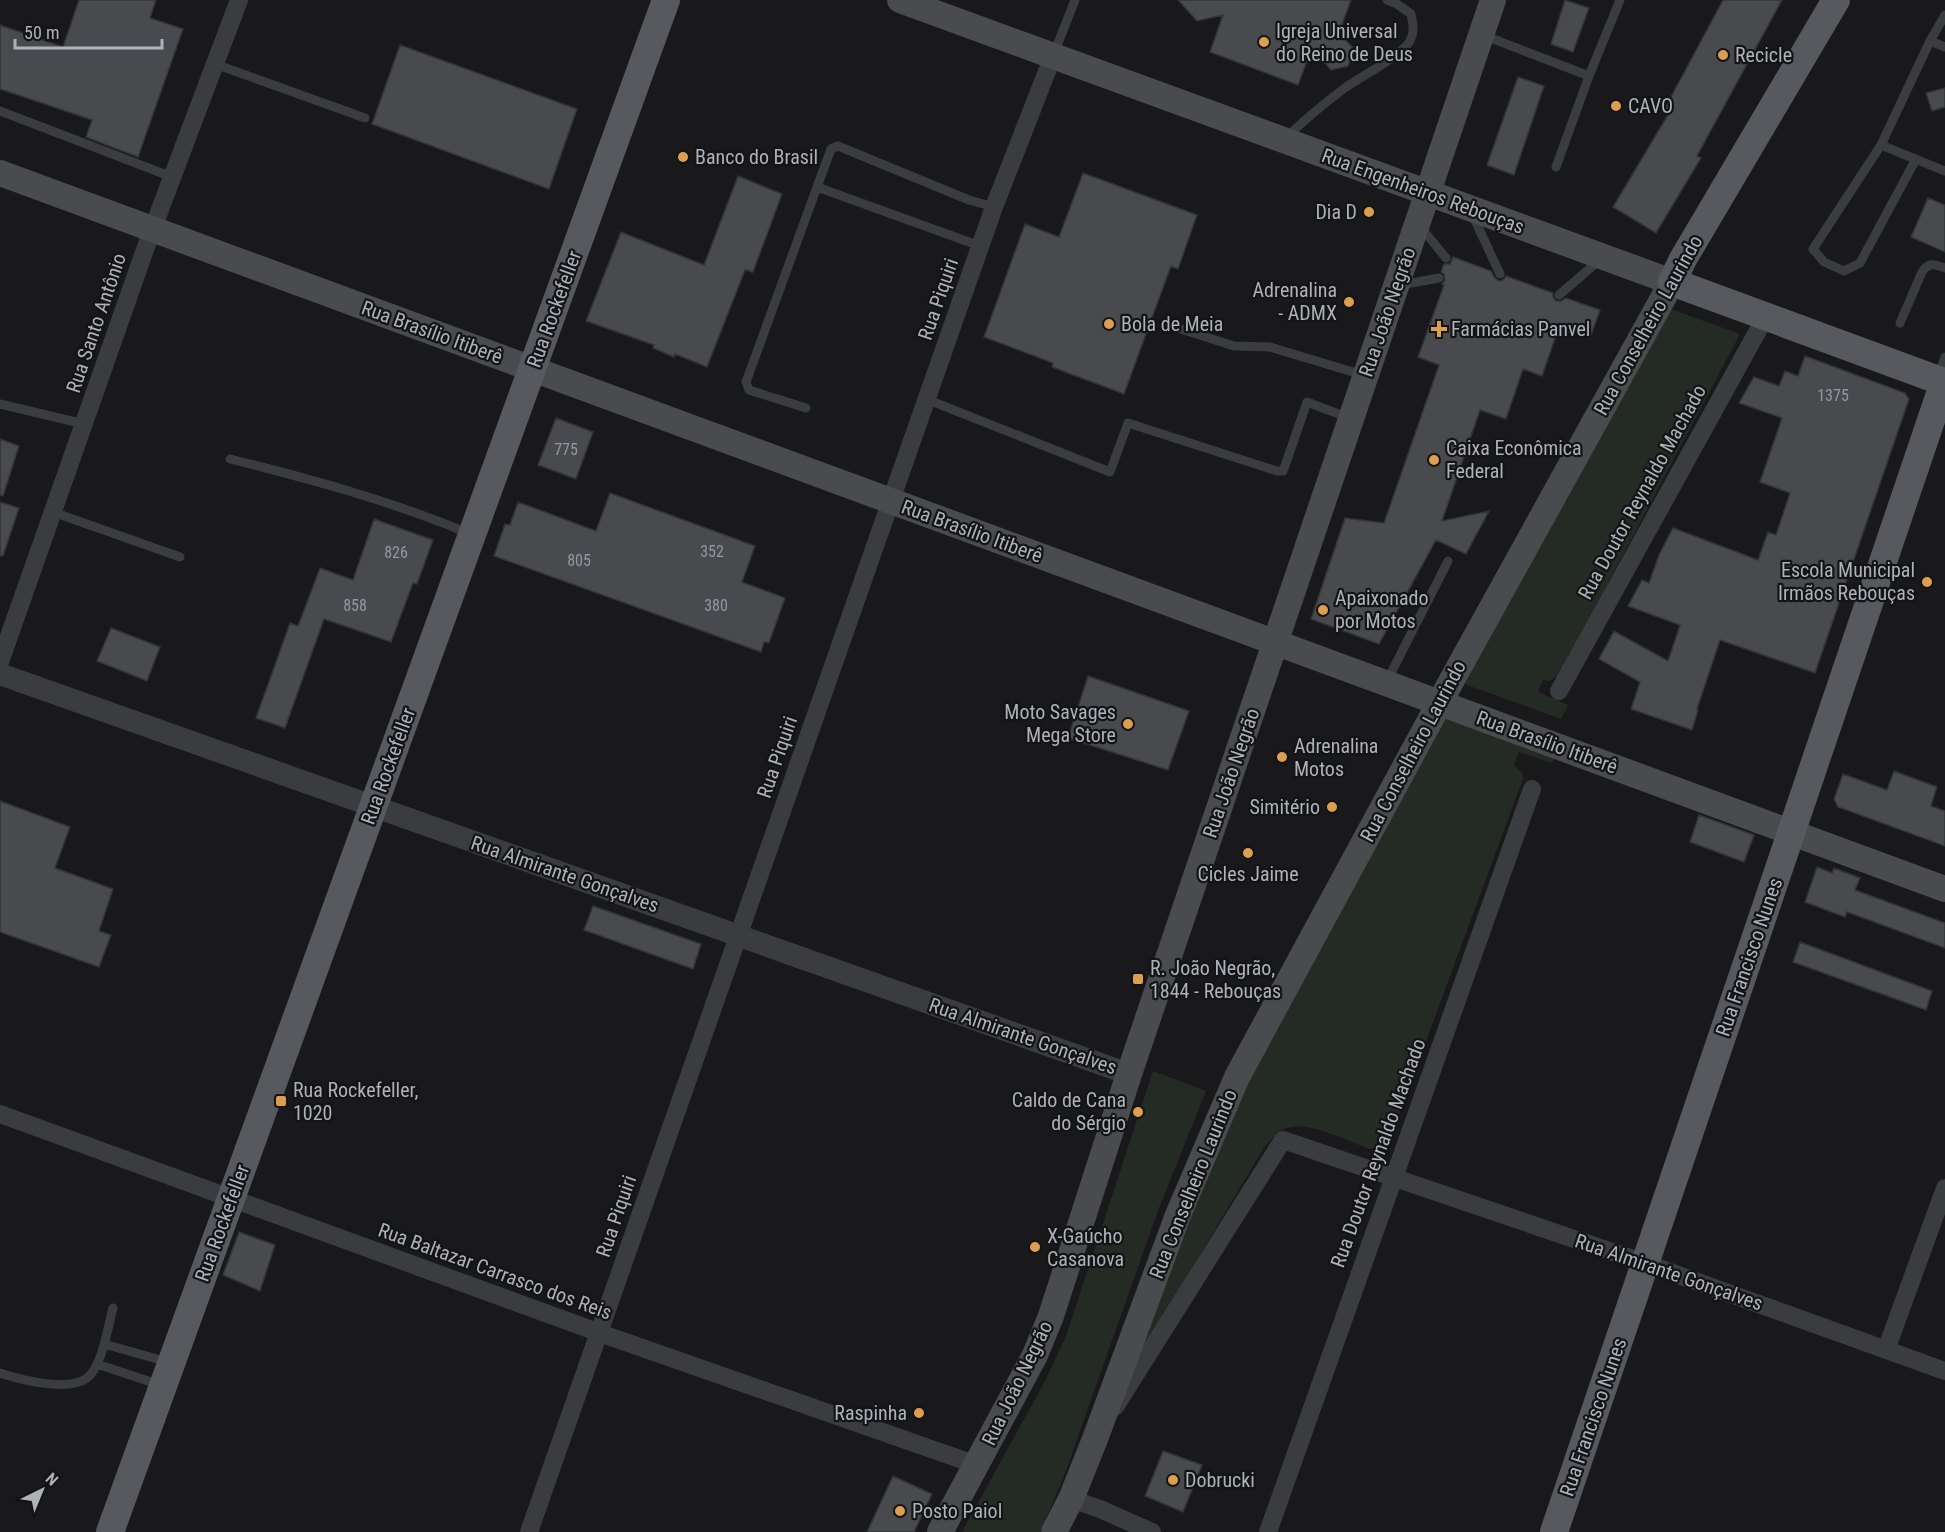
<svg xmlns="http://www.w3.org/2000/svg" width="1945" height="1532" viewBox="0 0 1945 1532" font-family="'Roboto Condensed',sans-serif">
<rect width="100%" height="100%" fill="#19191b"/>
<path fill="#242b24" d="M 1668,308 L 1740,334 L 1560,674 L 1549,681 L 1543,680 L 1538,692 L 1568,705 L 1561,719 L 1467,685 L 1464,680 Z
M 1447,718 L 1558,751 L 1552,763 L 1519,752 L 1514,765 L 1523,774 L 1523,779 L 1389,1141 L 1377,1149 L 1369,1149 C 1348,1141 1309,1121 1287,1128 C 1278,1131 1272,1139 1265,1146 L 1148,1341 L 1140,1349 L 1244,1079 L 1441,724 Z
M 1153,1071 L 1206,1091 L 1159,1208 L 1063,1479 L 1040,1532 L 962,1532 L 1046,1379 L 1066,1336 Z"/>
<path fill="#484a4d" stroke="#333437" stroke-width="1.5" d="M 79,0 L 156,0 L 150,18 L 183,29 L 138,157 L 86,137 L 92,120 L 0,89 L 0,25 L 63,47 Z
M 1178,0 L 1351,0 L 1339,33 L 1354,49 L 1348,66 L 1331,70 L 1312,48 L 1298,85 L 1210,52 L 1223,15 L 1197,21 Z
M 1565,0 L 1589,8 L 1573,52 L 1551,44 Z
M 1723,0 L 1782,0 L 1697,156 L 1701,158 L 1656,233 L 1613,207 L 1669,113 L 1664,110 Z
M 400,45 L 577,109 L 549,189 L 372,124 Z
M 1518,77 L 1544,86 L 1514,175 L 1487,165 Z
M 1945,88 L 1945,107 L 1932,111 L 1926,93 Z
M 1083,173 L 1197,215 L 1178,269 L 1171,266 L 1124,394 L 1052,367 L 1053,363 L 984,337 L 1025,224 L 1059,237 Z
M 738,176 L 782,194 L 753,272 L 745,270 L 707,367 L 675,354 L 674,357 L 653,348 L 654,345 L 586,321 L 621,232 L 704,265 Z
M 1928,198 L 1945,205 L 1945,252 L 1911,237 Z
M 1453,257 L 1491,271 L 1494,277 L 1499,281 L 1503,280 L 1506,276 L 1553,293 L 1553,297 L 1556,301 L 1561,301 L 1566,298 L 1600,310 L 1590,338 L 1559,327 L 1542,376 L 1523,369 L 1506,419 L 1480,410 L 1442,521 L 1489,511 L 1466,554 L 1436,540 L 1379,644 L 1311,619 L 1345,518 L 1384,523 L 1439,365 L 1418,357 L 1444,285 L 1442,284 L 1445,280 L 1444,274 L 1441,272 L 1444,264 L 1450,264 Z
M 1805,356 L 1905,393 L 1909,399 L 1815,673 L 1720,640 L 1697,709 L 1698,710 L 1692,730 L 1631,709 L 1640,682 L 1599,659 L 1614,631 L 1668,661 L 1680,625 L 1628,606 L 1642,580 L 1649,583 L 1659,555 L 1673,528 L 1758,560 L 1768,532 L 1776,535 L 1790,493 L 1760,482 L 1782,418 L 1739,403 L 1754,377 L 1779,386 L 1785,371 L 1798,376 Z
M 556,418 L 593,432 L 576,479 L 538,465 Z
M 0,439 L 19,446 L 3,496 L 0,495 Z
M 610,493 L 755,546 L 742,582 L 785,598 L 769,643 L 764,642 L 761,652 L 494,556 L 505,524 L 510,525 L 518,502 L 596,531 Z
M 0,502 L 19,508 L 3,556 L 0,556 Z
M 374,519 L 433,540 L 417,584 L 413,583 L 391,642 L 324,619 L 285,728 L 256,718 L 290,623 L 298,626 L 320,568 L 353,580 Z
M 111,628 L 160,647 L 147,681 L 97,661 Z
M 1088,676 L 1189,711 L 1168,770 L 1068,738 Z
M 1894,771 L 1937,787 L 1931,806 L 1945,811 L 1945,846 L 1838,807 L 1834,799 L 1843,774 L 1887,790 Z
M 0,801 L 70,827 L 55,868 L 113,889 L 99,931 L 111,935 L 99,967 L 0,932 Z
M 1699,815 L 1754,835 L 1744,862 L 1690,842 Z
M 1817,867 L 1832,873 L 1834,868 L 1860,878 L 1855,890 L 1945,923 L 1945,948 L 1847,912 L 1845,917 L 1805,902 Z
M 593,906 L 701,944 L 693,969 L 584,930 Z
M 1800,942 L 1932,991 L 1926,1010 L 1793,962 Z
M 239,1232 L 275,1245 L 260,1291 L 223,1275 Z
M 1163,1451 L 1202,1465 L 1183,1512 L 1145,1496 Z
M 893,1476 L 932,1494 L 914,1532 L 867,1532 Z"/>
<g fill="none" stroke-linecap="round" stroke-linejoin="round">
<path stroke="#3b3c3f" stroke-width="9" d="M 1483,35 L 1589,76 L 1620,0
M 1930,41 L 1945,47
M 1054,53 L 1075,0
M 215,64 L 365,118
M 0,111 L 172,177
M 1286,138 C 1304,120 1326,102 1346,87 C 1362,76 1401,56 1410,41 C 1415,31 1413,24 1411,14 L 1397,4 L 1387,0
M 1881,145 L 1945,171
M 1916,159 L 1860,263 L 1844,271 L 1824,262 L 1813,249 L 1881,145 L 1930,41 L 1945,15
M 1556,167 L 1589,76
M 817,187 L 831,149 L 838,146 L 969,200 L 994,207
M 1472,214 L 1500,274
M 1419,225 L 1446,258
M 1400,285 L 1439,278
M 1559,295 L 1602,258
M 1900,323 L 1922,272 C 1929,262 1934,264 1945,268
M 1175,327 L 1234,346 L 1270,347 L 1363,375
M 1938,377 L 1945,357
M 926,399 L 1110,472 L 1128,423 L 1277,471 L 1283,471 L 1285,466 L 1307,402 L 1349,418
M 0,404 L 84,424
M 806,408 L 749,390 L 746,382 L 817,187 L 980,246
M 230,459 C 311,479 391,501 468,533
M 53,512 L 180,557
M 1387,681 L 1448,561
M 104,1344 L 168,1362
M 97,1364 L 160,1385
M 0,1373 C 21,1380 68,1392 87,1378 C 102,1367 108,1326 113,1308"/>
<path stroke="#3b3c3f" stroke-width="18" d="M 0,662 L 147,244 L 239,0
M 1559,691 L 1766,316
M 0,1114 L 611,1337 L 977,1465
M 1886,1350 L 1945,1188
M 1115,1407 L 1283,1140 L 1645,1263 L 1945,1371
M 1071,1499 L 1100,1509 L 1152,1532
M 529,1532 L 994,207 L 1053,56
M 1268,1532 L 1532,789"/>
<path stroke="#3b3c3f" stroke-width="22" d="M 0,674 L 1129,1074"/>
<path stroke="#494b4f" stroke-width="26" d="M 900,0 L 1672,282 L 1453,678 L 1237,1077 L 1178,1215 L 1095,1439 L 1071,1499 L 1054,1532
M 0,173 L 1945,889
M 940,1532 L 1035,1355 L 1051,1316 L 1129,1074 L 1493,0"/>
<path stroke="#57595e" stroke-width="28" d="M 110,1532 L 666,0
M 1554,1532 L 1944,382 L 1672,282 L 1683,259 L 1836,0"/>
</g>
<g fill="#dd9f4f" stroke="#141416" stroke-width="2">
<circle cx="1264" cy="42" r="6"/>
<circle cx="1723" cy="55" r="6"/>
<circle cx="1616" cy="106" r="6"/>
<circle cx="683" cy="157" r="6"/>
<circle cx="1369" cy="212" r="6"/>
<circle cx="1349" cy="302" r="6"/>
<circle cx="1109" cy="324" r="6"/>
<path d="M1436 320h6v6h6v6h-6v6h-6v-6h-6v-6h6z"/>
<circle cx="1434" cy="460" r="6"/>
<circle cx="1927" cy="582" r="6"/>
<circle cx="1323" cy="610" r="6"/>
<circle cx="1128" cy="724" r="6"/>
<circle cx="1282" cy="757" r="6"/>
<circle cx="1332" cy="807" r="6"/>
<circle cx="1248" cy="853" r="6"/>
<rect x="1132" y="973" width="12" height="12" rx="3"/>
<rect x="275" y="1095" width="12" height="12" rx="3"/>
<circle cx="1138" cy="1112" r="6"/>
<circle cx="1035" cy="1247" r="6"/>
<circle cx="919" cy="1413" r="6"/>
<circle cx="1173" cy="1480" r="6"/>
<circle cx="900" cy="1511" r="6"/>
</g>
<g text-anchor="middle" stroke-width="4.5" stroke-linejoin="round" paint-order="stroke">
<g font-size="16" fill="#94989e">
<text x="1833" y="401">1375</text>
<text x="566" y="455">775</text>
<text x="712" y="557">352</text>
<text x="396" y="558">826</text>
<text x="579" y="566">805</text>
<text x="355" y="611">858</text>
<text x="716" y="611">380</text>
</g>
<g font-size="20" fill="#adb2b9" stroke="#141416" text-anchor="start">
<text x="1276" y="38">Igreja Universal<tspan x="1276" dy="23">do Reino de Deus</tspan></text>
<text x="1735" y="62">Recicle</text>
<text x="1628" y="113">CAVO</text>
<text x="695" y="164">Banco do Brasil</text>
<text x="1357" y="219" text-anchor="end">Dia D</text>
<text x="1337" y="297" text-anchor="end">Adrenalina<tspan x="1337" dy="23">- ADMX</tspan></text>
<text x="1121" y="331">Bola de Meia</text>
<text x="1451" y="336">Farmácias Panvel</text>
<text x="1446" y="455">Caixa Econômica<tspan x="1446" dy="23">Federal</tspan></text>
<text x="1915" y="577" text-anchor="end">Escola Municipal<tspan x="1915" dy="23">Irmãos Rebouças</tspan></text>
<text x="1335" y="605">Apaixonado<tspan x="1335" dy="23">por Motos</tspan></text>
<text x="1116" y="719" text-anchor="end">Moto Savages<tspan x="1116" dy="23">Mega Store</tspan></text>
<text x="1294" y="753">Adrenalina<tspan x="1294" dy="23">Motos</tspan></text>
<text x="1320" y="814" text-anchor="end">Simitério</text>
<text x="1248" y="881" text-anchor="middle">Cicles Jaime</text>
<text x="1150" y="975">R. João Negrão,<tspan x="1150" dy="23">1844 - Rebouças</tspan></text>
<text x="293" y="1097">Rua Rockefeller,<tspan x="293" dy="23">1020</tspan></text>
<text x="1126" y="1107" text-anchor="end">Caldo de Cana<tspan x="1126" dy="23">do Sérgio</tspan></text>
<text x="1047" y="1243">X-Gaúcho<tspan x="1047" dy="23">Casanova</tspan></text>
<text x="907" y="1420" text-anchor="end">Raspinha</text>
<text x="1185" y="1487">Dobrucki</text>
<text x="912" y="1518">Posto Paiol</text>
</g>
<g font-size="20" fill="#adb2b9" stroke="#141416">
<text transform="translate(1423 191) rotate(20)" y="7">Rua Engenheiros Rebouças</text>
<text transform="translate(938 299) rotate(-71)" y="7">Rua Piquiri</text>
<text transform="translate(554 309) rotate(-70)" y="7">Rua Rockefeller</text>
<text transform="translate(1387 312) rotate(-71)" y="7">Rua João Negrão</text>
<text transform="translate(96 323) rotate(-71)" y="7">Rua Santo Antônio</text>
<text transform="translate(1648 325) rotate(-61)" y="7">Rua Conselheiro Laurindo</text>
<text transform="translate(432 332) rotate(20)" y="7">Rua Brasílio Itiberê</text>
<text transform="translate(1642 492) rotate(-61)" y="7">Rua Doutor Reynaldo Machado</text>
<text transform="translate(972 531) rotate(20)" y="7">Rua Brasílio Itiberê</text>
<text transform="translate(1547 742) rotate(20)" y="7">Rua Brasílio Itiberê</text>
<text transform="translate(1413 751) rotate(-62)" y="7">Rua Conselheiro Laurindo</text>
<text transform="translate(777 757) rotate(-71)" y="7">Rua Piquiri</text>
<text transform="translate(388 766) rotate(-70)" y="7">Rua Rockefeller</text>
<text transform="translate(1231 773) rotate(-71)" y="7">Rua João Negrão</text>
<text transform="translate(565 874) rotate(19)" y="7">Rua Almirante Gonçalves</text>
<text transform="translate(1749 957) rotate(-71)" y="7">Rua Francisco Nunes</text>
<text transform="translate(1023 1036) rotate(19)" y="7">Rua Almirante Gonçalves</text>
<text transform="translate(1378 1153) rotate(-70)" y="7">Rua Doutor Reynaldo Machado</text>
<text transform="translate(1193 1184) rotate(-68)" y="7">Rua Conselheiro Laurindo</text>
<text transform="translate(616 1216) rotate(-71)" y="7">Rua Piquiri</text>
<text transform="translate(222 1223) rotate(-70)" y="7">Rua Rockefeller</text>
<text transform="translate(495 1271) rotate(20)" y="7">Rua Baltazar Carrasco dos Reis</text>
<text transform="translate(1669 1272) rotate(19)" y="7">Rua Almirante Gonçalves</text>
<text transform="translate(1017 1383) rotate(-64)" y="7">Rua João Negrão</text>
<text transform="translate(1593 1417) rotate(-71)" y="7">Rua Francisco Nunes</text>
</g>
</g>
<g transform="translate(42 1490) rotate(43)" stroke="#141416" stroke-width="4.5" paint-order="stroke">
<path d="M0-4.5L10 22L0 15L-10 22Z" fill="#adb2b9"/>
<text y="-9" font-size="16" font-weight="bold" text-anchor="middle" fill="#adb2b9">N</text>
</g>
<path d="M15 39v9h147v-9" fill="none" stroke="#adb2b9" stroke-width="3"/>
<text x="24" y="39" font-size="18" fill="#adb2b9" stroke="#141416" stroke-width="4.5" paint-order="stroke">50 m</text>
</svg>
